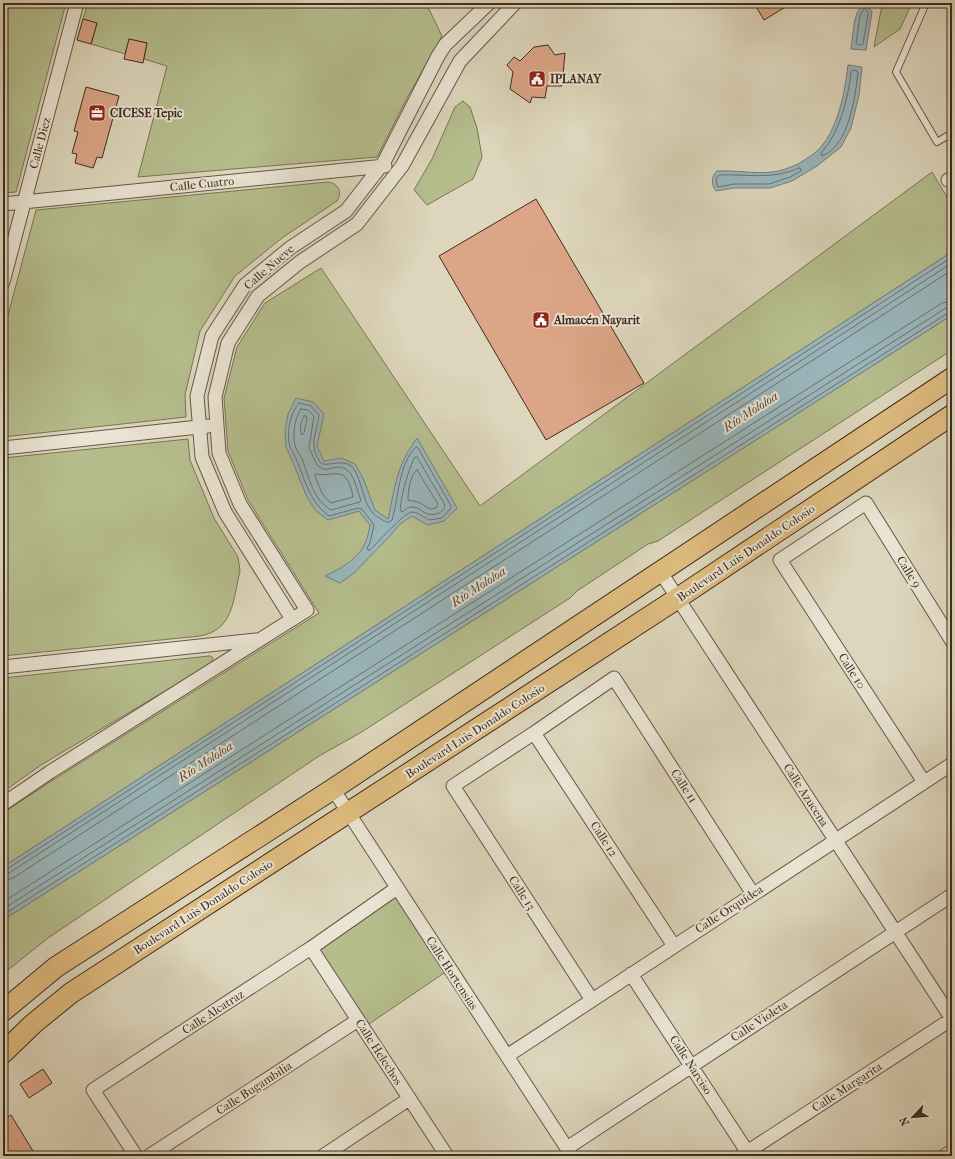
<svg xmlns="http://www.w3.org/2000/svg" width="955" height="1159" viewBox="0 0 955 1159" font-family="'IM FELL French Canon',serif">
<rect width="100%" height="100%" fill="#ddd6bc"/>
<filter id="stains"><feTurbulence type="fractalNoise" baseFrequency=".005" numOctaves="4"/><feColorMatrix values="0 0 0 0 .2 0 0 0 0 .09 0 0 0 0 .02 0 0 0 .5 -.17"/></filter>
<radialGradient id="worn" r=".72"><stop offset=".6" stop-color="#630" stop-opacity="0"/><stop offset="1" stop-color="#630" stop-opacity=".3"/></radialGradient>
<path fill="#b5bd8d" stroke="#7b7456" d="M 3,3 L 66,3 L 16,192 L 3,193 Z
M 88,3 L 426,3 L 442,36 L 407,98 L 377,157 L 138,177 L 167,66 L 144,59 L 147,43 L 129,39 L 125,54 L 91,44 L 97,24 L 83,19 Z
M 886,3 L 912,3 L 900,29 L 874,47 L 882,5 Z
M 463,101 L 470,107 L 477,128 L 482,157 L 473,179 L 427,205 L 414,190 L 432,159 L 455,107 Z
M 932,172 L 950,202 L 952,202 L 952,252 L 3,867 L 3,813 L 53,780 L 319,613 L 248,500 L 228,451 L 224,398 L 237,347 L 265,303 L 321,268 L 480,506 Z
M 328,182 C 338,183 343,192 337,201 L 282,238 L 235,276 L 200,331 L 185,395 L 186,417 L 3,437 L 3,334 L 36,210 Z
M 952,315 L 952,350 L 658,541 L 648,544 L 577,591 L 570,598 L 360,733 L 319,756 L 48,938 L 3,974 L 3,920 Z
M 188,439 L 190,460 L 214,518 L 238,557 L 240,571 C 233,599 234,630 200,636 L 3,656 L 3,458 Z
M 209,656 L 211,656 L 213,658 L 212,663 L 41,765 L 3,792 L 3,678 Z
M 397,888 L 450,969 L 363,1028 L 311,948 Z"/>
<path fill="#99b6bc" stroke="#767e7d" d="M 863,5 L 868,6 L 872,12 L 866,50 L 851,49 C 853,37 853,12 863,5 Z
M 848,65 L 862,67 L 859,95 L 851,128 L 841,147 L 817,166 L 792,181 L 770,188 L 734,188 L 716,191 C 711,185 711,176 717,171 C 735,170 754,174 772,172 C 781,171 789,168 798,164 C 804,160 810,157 816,152 C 837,133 845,93 848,65 Z
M 952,252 L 952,315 L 3,920 L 3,867 Z
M 296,398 L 313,402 L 324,414 L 317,446 L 324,461 L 341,458 L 355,464 L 363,478 L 375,510 L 388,519 C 392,502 394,485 400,469 C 404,457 410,448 417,438 L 457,508 L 444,521 L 428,525 L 412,516 L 400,524 L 389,537 L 354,573 L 340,583 L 325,576 C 340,569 360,558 366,541 C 368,536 369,531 370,525 L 359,511 L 328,520 L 315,510 L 306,495 L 293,462 L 286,447 L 285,431 L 288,414 Z"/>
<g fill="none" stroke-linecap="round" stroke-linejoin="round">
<path stroke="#6d706e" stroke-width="1" d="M 865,9 L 868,12 L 868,15 L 863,44 L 861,45 L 858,45 L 856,43 L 860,16 L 863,10 Z
M 853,70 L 857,71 L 858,73 C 855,97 849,146 822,156 L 821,153 C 824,149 828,145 830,141 C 842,122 849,93 851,72 Z
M 799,168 L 801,169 L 801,171 L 790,177 L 769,184 L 734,184 L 718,187 L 717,185 L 716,179 L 719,175 C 748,174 772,180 799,168 Z
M 299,403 L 311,406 L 319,415 C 317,433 308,444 320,462 C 325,469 345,456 354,469 C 362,482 363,501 372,512 C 374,515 378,517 381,519 C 386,522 388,524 392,520 C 399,498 398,464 416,447 L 418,448 L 451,506 L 451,508 L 442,518 L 429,520 C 425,518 418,512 412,512 C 405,512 377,543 370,550 L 368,550 L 367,548 L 370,543 L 374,525 L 362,509 L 358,508 L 329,516 C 309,501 306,482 297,461 C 295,456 292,451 290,447 C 286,433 290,413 299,403 Z
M 301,409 L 308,410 L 314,416 L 309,448 L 317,465 L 323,469 C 329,470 334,467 339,467 C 354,468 356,489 361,500 L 360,502 L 331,510 C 313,500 309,477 302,459 C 300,455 296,450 295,445 C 292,434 295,418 301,409 Z
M 304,416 L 306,416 L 307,419 L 304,433 L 302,435 C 299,431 301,420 304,416 Z
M 417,457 L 445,505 C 444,510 441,513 436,514 C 423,517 421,506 411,507 C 408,507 405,510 402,512 L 400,510 C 402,492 407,475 414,458 Z
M 417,470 L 438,504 L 436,508 L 430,509 L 418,502 L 408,500 C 408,491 410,475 417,470 Z
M 316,474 C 327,476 330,473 339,474 C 348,474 352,490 353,497 L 331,503 C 322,497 319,486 315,476 Z
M 3,870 L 7,869 L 952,257
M 3,875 L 9,873 L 952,263
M 3,881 L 13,878 L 952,270
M 3,902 L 942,303 L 952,301
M 3,909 L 946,308 L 952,307
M 3,915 L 948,313 L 952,312"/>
</g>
<path fill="#dca587" stroke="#412b1f" d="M 754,3 L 792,3 L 764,20 Z
M 83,19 L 97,23 L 91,44 L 77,40 Z
M 129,39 L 147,43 L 143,63 L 124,59 Z
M 548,45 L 555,55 L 565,53 L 562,86 L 547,86 L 545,98 L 532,97 L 530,103 L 510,89 L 513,72 L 507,65 L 514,57 L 520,61 L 534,47 Z
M 86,87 L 119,96 L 102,158 L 97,157 L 93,168 L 75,163 L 77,154 L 72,153 L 78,132 L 74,131 Z
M 536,199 L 644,383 L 546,440 L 439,256 Z
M 43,1069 L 52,1083 L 29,1098 L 20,1084 Z
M 11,1115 L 36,1156 L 3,1156 L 3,1120 Z"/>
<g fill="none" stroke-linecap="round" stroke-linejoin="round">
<g stroke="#685646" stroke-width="8">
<path id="service" d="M 926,3 L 896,72 L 937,142 L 952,133"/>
</g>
<g stroke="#685646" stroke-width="15">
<path id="minor" d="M 948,180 L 952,178
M 3,204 L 385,166
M 3,282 L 77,3
M 3,448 L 208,426
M 660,571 L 952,1019
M 292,619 L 225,512 L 202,457 L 197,396 L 212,336 L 245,285 L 290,248 L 346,211 L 384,162 L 438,56 L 445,45 L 489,3
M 3,667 L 256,640
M 534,733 L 674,946
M 924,782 L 780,560 L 866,503 L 952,641
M 333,789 L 572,1156
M 3,804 L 50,772 L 307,610 L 240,504 L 219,453 L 215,397 L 228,343 L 258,296 L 300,262 L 357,224 L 402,166 L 460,61 L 515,3
M 311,948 L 447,1156
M 631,974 L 750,1156
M 592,1000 L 453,786 L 534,733 L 614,678 L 753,894
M 507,1056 L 952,764
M 567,1148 L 952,895
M 136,1156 L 93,1090 L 311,948 L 397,888
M 149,1156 L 358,1020
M 323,1156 L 409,1099
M 741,1156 L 952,1019
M 944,1156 L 952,1151"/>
</g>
<g stroke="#412b1f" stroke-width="22">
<path id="primary" d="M 3,1011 L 56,967 L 333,789 L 952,378
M 3,1053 L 33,1024 L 71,993 L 678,598 L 952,415"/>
</g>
<use href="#service" stroke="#e9e4d3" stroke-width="6"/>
<use href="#minor" stroke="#e9e4d3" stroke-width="13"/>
<use href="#primary" stroke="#debb7e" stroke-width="20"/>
</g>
<defs>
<g id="civic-square" transform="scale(0.9)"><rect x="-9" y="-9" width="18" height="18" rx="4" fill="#8f2418" stroke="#e9e4d3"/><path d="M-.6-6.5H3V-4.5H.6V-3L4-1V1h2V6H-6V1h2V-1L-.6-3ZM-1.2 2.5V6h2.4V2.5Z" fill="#fff"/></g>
<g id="office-square" transform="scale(0.9)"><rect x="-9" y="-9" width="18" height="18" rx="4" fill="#8f2418" stroke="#e9e4d3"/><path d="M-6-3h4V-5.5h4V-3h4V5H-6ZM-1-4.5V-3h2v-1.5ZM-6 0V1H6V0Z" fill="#fff"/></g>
</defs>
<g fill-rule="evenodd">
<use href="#civic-square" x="537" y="79"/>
<use href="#office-square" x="97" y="113"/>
<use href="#civic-square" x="541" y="320"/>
</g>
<g text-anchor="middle" stroke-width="4" stroke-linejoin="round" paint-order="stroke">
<g font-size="12" font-weight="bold" fill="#412b1f" stroke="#e9e4d3" text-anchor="start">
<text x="550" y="83">IPLANAY</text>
<text x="110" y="117">CICESE Tepic</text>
<text x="554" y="324">Almacén Nayarit</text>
</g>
<g font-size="12" fill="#412b1f" stroke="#e9e4d3">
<text transform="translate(40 143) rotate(-75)" y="4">Calle Diez</text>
<text transform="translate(202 184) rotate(-6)" y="4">Calle Cuatro</text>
<text transform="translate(269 267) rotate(-41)" y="4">Calle Nueve</text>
<text transform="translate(746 553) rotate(-34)" y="4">Boulevard Luis Donaldo Colosio</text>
<text transform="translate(909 572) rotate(58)" y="4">Calle 9</text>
<text transform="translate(852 671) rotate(57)" y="4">Calle 10</text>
<text transform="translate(475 731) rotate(-33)" y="4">Boulevard Luis Donaldo Colosio</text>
<text transform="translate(684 786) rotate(57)" y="4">Calle 11</text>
<text transform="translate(806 795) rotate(57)" y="4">Calle Azucena</text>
<text transform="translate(604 839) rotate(57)" y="4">Calle 12</text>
<text transform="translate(522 893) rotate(57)" y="4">Calle 13</text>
<text transform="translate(203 907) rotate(-33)" y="4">Boulevard Luis Donaldo Colosio</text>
<text transform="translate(729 909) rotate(-33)" y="4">Calle Orquídea</text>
<text transform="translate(452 973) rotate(57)" y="4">Calle Hortensias</text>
<text transform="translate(213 1012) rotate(-33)" y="4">Calle Alcatraz</text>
<text transform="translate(759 1021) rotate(-33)" y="4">Calle Violeta</text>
<text transform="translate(379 1052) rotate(57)" y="4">Calle Helechos</text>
<text transform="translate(691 1065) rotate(57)" y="4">Calle Narciso</text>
<text transform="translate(847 1087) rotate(-33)" y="4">Calle Margarita</text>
<text transform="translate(254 1088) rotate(-33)" y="4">Calle Bugambilia</text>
</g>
<g font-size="13" font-style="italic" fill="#53473e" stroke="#e9e4d3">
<text transform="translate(750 411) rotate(-33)" y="5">Río Mololoa</text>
<text transform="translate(478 586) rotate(-33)" y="5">Río Mololoa</text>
<text transform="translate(205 761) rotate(-33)" y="5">Río Mololoa</text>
</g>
</g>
<rect width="955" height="1159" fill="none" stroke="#ddd6bc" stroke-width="16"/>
<rect x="4" y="4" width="947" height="1151" fill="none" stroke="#412b1f" stroke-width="2"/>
<rect x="8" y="8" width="939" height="1143" fill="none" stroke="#412b1f"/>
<g transform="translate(913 1117) rotate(244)" stroke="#e9e4d3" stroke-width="3" paint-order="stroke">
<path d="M0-3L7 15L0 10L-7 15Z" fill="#412b1f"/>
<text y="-6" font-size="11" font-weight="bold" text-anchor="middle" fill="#412b1f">N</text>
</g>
<rect width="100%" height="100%" filter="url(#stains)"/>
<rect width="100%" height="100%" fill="url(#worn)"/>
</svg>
